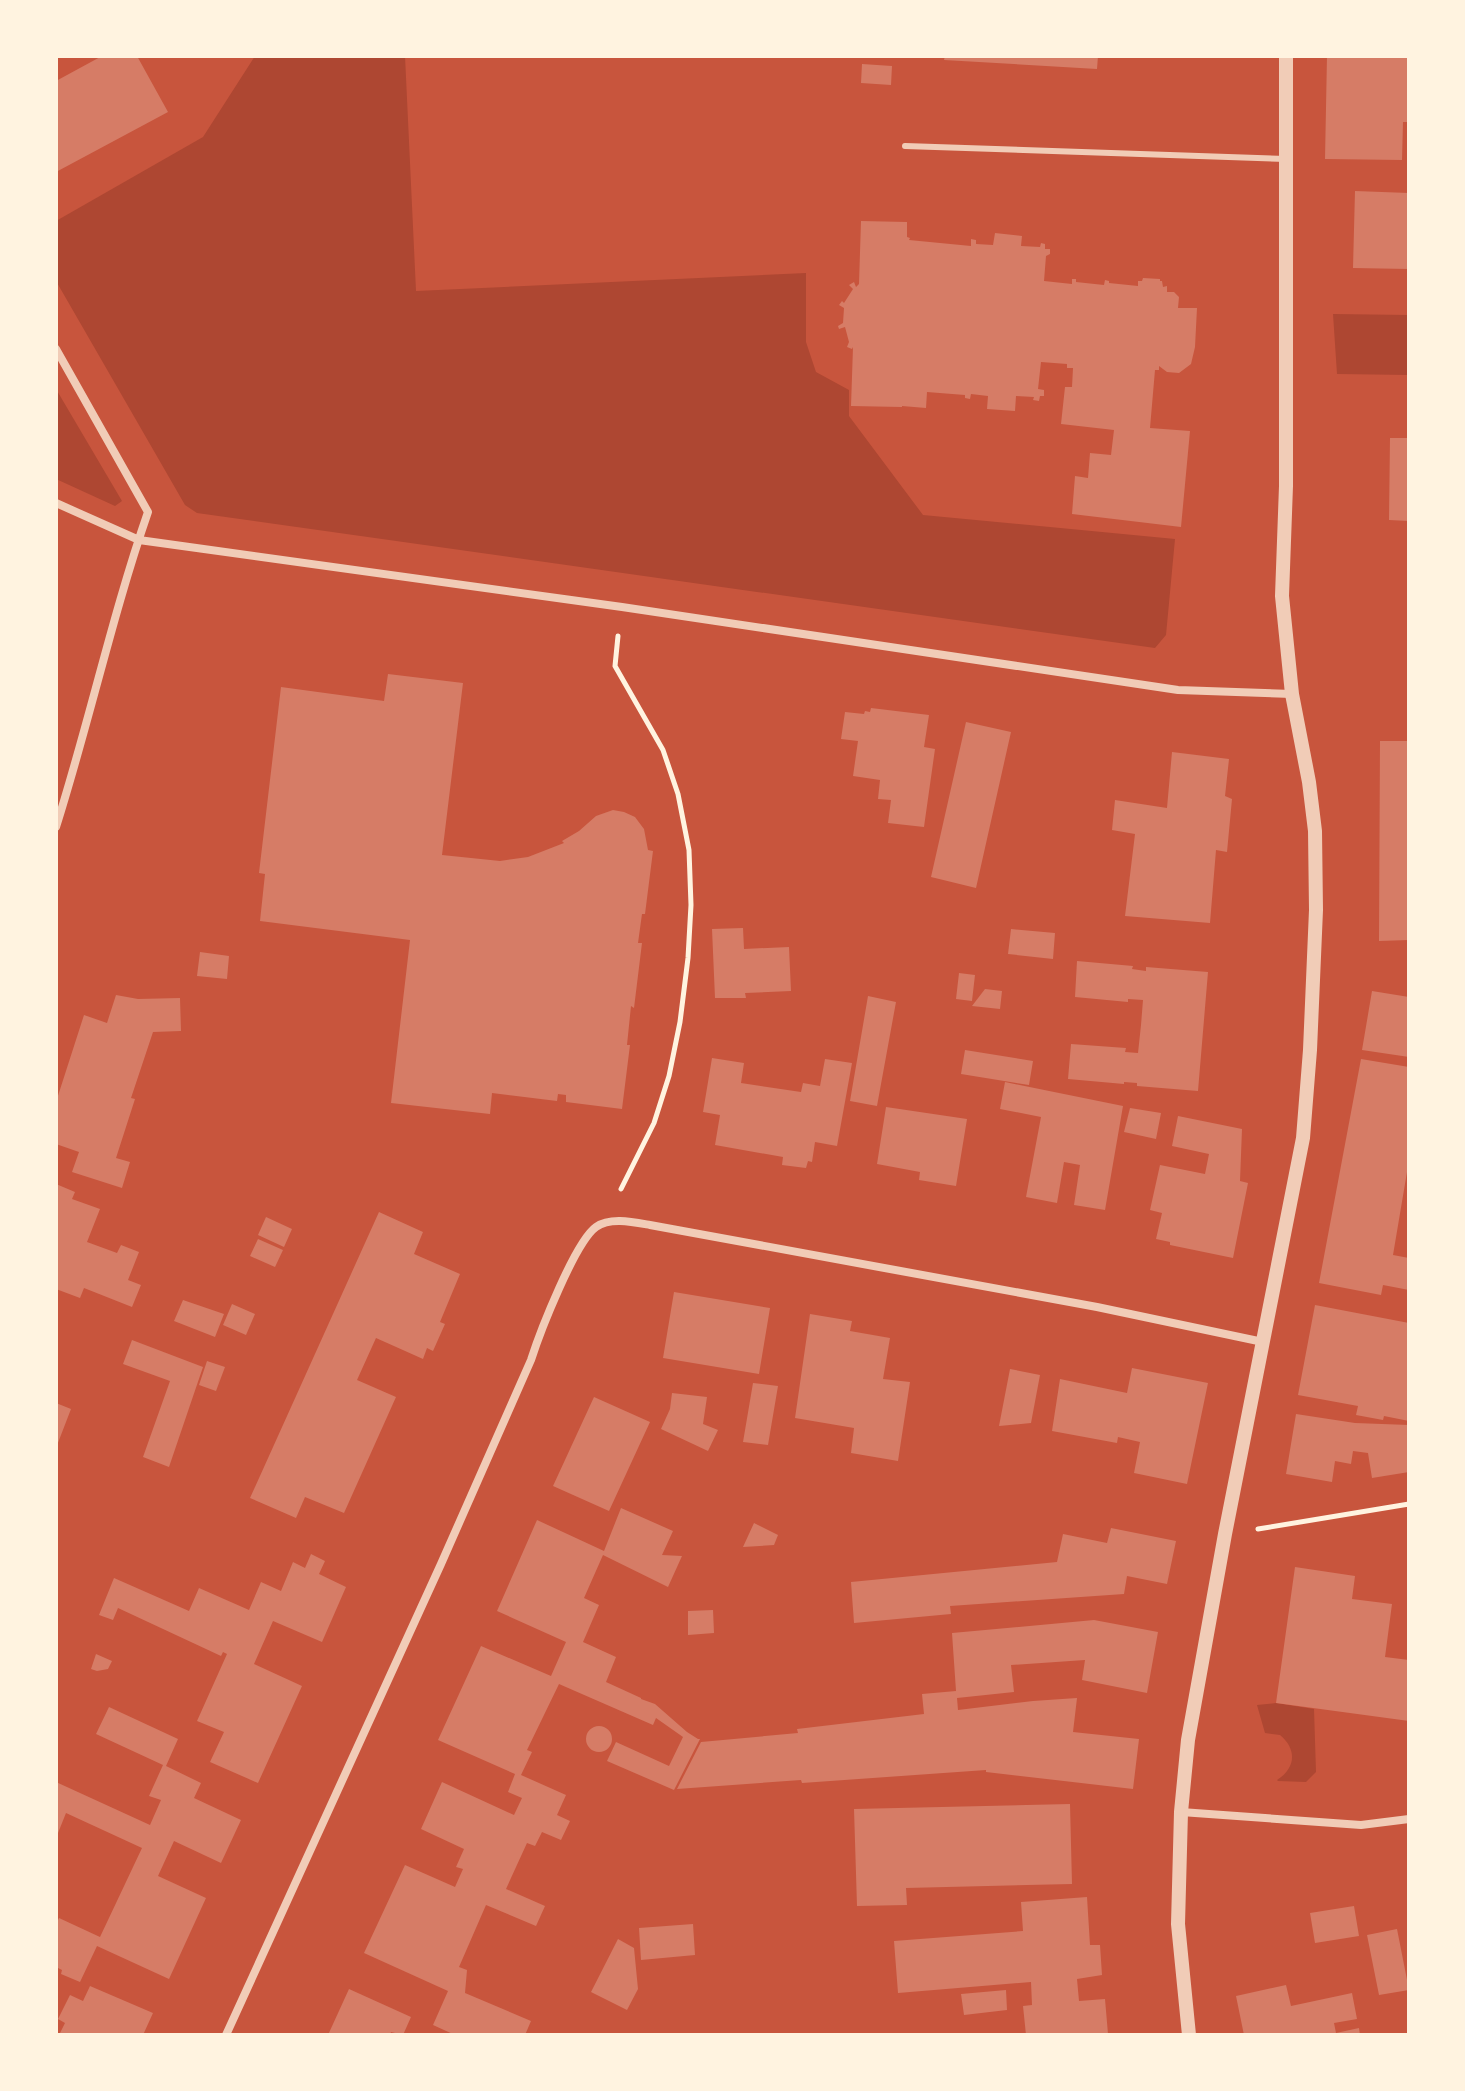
<svg xmlns="http://www.w3.org/2000/svg" width="1465" height="2091" viewBox="0 0 1465 2091" font-family="'Space Grotesk',sans-serif">
<rect width="100%" height="100%" fill="#c8553d"/>
<path fill="#ae4732" d="M 255,56 L 405,56 L 416,291 L 806,273 L 806,342 L 816,372 L 849,390 L 849,416 L 923,515 L 1175,539 L 1166,635 L 1155,648 L 197,513 L 185,505 L 56,281 L 56,221 L 203,137 Z
M 1333,314 L 1409,315 L 1409,375 L 1337,374 Z
M 56,389 L 122,501 L 115,506 L 56,479 Z
M 1276,1703 L 1314,1709 L 1316,1772 L 1306,1782 L 1278,1781 L 1277,1780 C 1296,1768 1297,1749 1280,1735 L 1265,1733 L 1257,1705 Z"/>
<path fill="#d67c66" d="M 102,56 L 137,56 L 168,112 L 56,172 L 56,81 Z
M 945,56 L 1098,56 L 1097,69 L 944,60 Z
M 1327,56 L 1409,56 L 1409,122 L 1403,122 L 1402,160 L 1325,159 Z
M 862,64 L 892,66 L 891,85 L 861,83 Z
M 1355,191 L 1409,193 L 1409,269 L 1353,268 Z
M 861,221 L 907,222 L 907,237 L 910,238 L 909,240 L 971,246 L 971,239 L 976,240 L 976,244 L 993,245 L 995,233 L 1022,236 L 1021,246 L 1040,247 L 1041,243 L 1045,244 L 1045,249 L 1050,249 L 1050,254 L 1046,256 L 1044,281 L 1072,284 L 1072,279 L 1076,279 L 1076,282 L 1104,285 L 1105,280 L 1109,281 L 1109,283 L 1138,286 L 1138,281 L 1142,281 L 1143,278 L 1160,279 L 1160,281 L 1162,281 L 1163,287 L 1167,286 L 1167,292 L 1174,292 L 1179,297 L 1178,308 L 1197,308 L 1195,347 L 1191,364 L 1179,373 L 1167,372 L 1159,366 L 1159,370 L 1155,370 L 1150,428 L 1190,431 L 1181,527 L 1072,514 L 1075,476 L 1088,478 L 1090,453 L 1111,455 L 1114,430 L 1061,424 L 1065,387 L 1072,387 L 1073,368 L 1067,368 L 1067,364 L 1041,362 L 1038,389 L 1044,390 L 1044,396 L 1040,396 L 1039,401 L 1033,400 L 1034,397 L 1016,396 L 1015,411 L 987,409 L 988,396 L 971,394 L 970,399 L 965,398 L 965,395 L 927,392 L 926,408 L 902,406 L 902,407 L 851,406 L 853,347 L 852,349 L 847,347 L 849,342 L 845,327 L 839,329 L 838,326 L 843,323 L 844,308 L 839,305 L 842,301 L 844,303 L 853,289 L 849,285 L 854,282 L 856,287 L 859,284 Z
M 1390,438 L 1409,438 L 1409,521 L 1389,520 Z
M 388,674 L 463,683 L 442,855 L 500,861 L 528,857 L 564,843 L 562,841 L 579,831 L 596,816 L 613,810 L 624,812 L 635,817 L 644,829 L 648,850 L 653,851 L 645,914 L 642,914 L 638,943 L 642,943 L 634,1008 L 631,1006 L 627,1045 L 630,1045 L 622,1109 L 566,1102 L 566,1095 L 558,1094 L 557,1101 L 492,1093 L 490,1114 L 391,1103 L 410,940 L 260,921 L 265,874 L 259,873 L 281,687 L 384,701 Z
M 871,708 L 929,715 L 924,747 L 935,749 L 924,827 L 888,823 L 891,800 L 878,799 L 880,780 L 853,776 L 858,741 L 841,739 L 845,712 L 864,714 L 865,711 L 870,712 Z
M 966,722 L 1011,732 L 976,888 L 931,877 Z
M 1380,741 L 1409,741 L 1409,940 L 1379,941 Z
M 1172,752 L 1229,759 L 1225,796 L 1232,799 L 1227,852 L 1216,850 L 1210,923 L 1125,916 L 1135,834 L 1112,830 L 1115,800 L 1167,808 Z
M 743,928 L 744,949 L 789,947 L 791,991 L 745,993 L 746,998 L 715,998 L 712,929 Z
M 1011,929 L 1055,933 L 1053,959 L 1008,954 Z
M 200,952 L 229,956 L 227,979 L 197,976 Z
M 1077,961 L 1133,966 L 1132,969 L 1146,971 L 1146,967 L 1208,972 L 1198,1091 L 1137,1086 L 1137,1083 L 1124,1082 L 1124,1084 L 1068,1079 L 1071,1044 L 1126,1048 L 1125,1052 L 1138,1053 L 1141,1025 L 1143,1000 L 1128,999 L 1128,1002 L 1075,997 Z
M 959,973 L 975,975 L 972,1001 L 956,999 Z
M 985,989 L 1002,991 L 1000,1009 L 972,1006 Z
M 1372,991 L 1409,997 L 1409,1057 L 1362,1050 Z
M 116,995 L 138,999 L 180,998 L 181,1031 L 153,1032 L 131,1098 L 135,1099 L 116,1158 L 130,1162 L 122,1188 L 72,1172 L 79,1152 L 56,1144 L 56,1102 L 84,1015 L 107,1023 Z
M 868,996 L 896,1002 L 877,1106 L 850,1101 Z
M 965,1050 L 1033,1061 L 1029,1085 L 961,1074 Z
M 712,1058 L 744,1063 L 741,1083 L 801,1092 L 803,1083 L 820,1086 L 825,1059 L 852,1063 L 837,1146 L 815,1142 L 812,1162 L 808,1161 L 806,1168 L 782,1165 L 783,1157 L 715,1145 L 720,1115 L 703,1112 Z
M 1361,1059 L 1409,1067 L 1409,1172 L 1407,1172 L 1393,1255 L 1409,1258 L 1409,1290 L 1383,1285 L 1381,1295 L 1319,1283 Z
M 1005,1082 L 1123,1106 L 1105,1210 L 1074,1205 L 1080,1165 L 1064,1162 L 1057,1203 L 1026,1197 L 1041,1117 L 1000,1109 Z
M 886,1107 L 967,1119 L 956,1186 L 919,1180 L 920,1172 L 877,1164 Z
M 1130,1108 L 1161,1113 L 1156,1139 L 1124,1132 Z
M 1178,1116 L 1242,1129 L 1240,1181 L 1248,1183 L 1233,1258 L 1170,1245 L 1170,1242 L 1156,1239 L 1162,1213 L 1150,1210 L 1160,1165 L 1205,1174 L 1209,1154 L 1172,1146 Z
M 56,1184 L 75,1192 L 72,1199 L 100,1209 L 87,1242 L 117,1253 L 121,1245 L 139,1252 L 128,1280 L 141,1285 L 132,1307 L 84,1288 L 80,1298 L 56,1289 Z
M 379,1212 L 423,1232 L 414,1254 L 460,1274 L 440,1322 L 445,1324 L 433,1351 L 427,1348 L 423,1359 L 376,1338 L 357,1380 L 396,1397 L 344,1513 L 305,1497 L 296,1518 L 250,1498 Z
M 266,1217 L 292,1229 L 284,1247 L 258,1235 Z
M 258,1239 L 283,1250 L 275,1267 L 250,1256 Z
M 674,1292 L 770,1308 L 759,1374 L 663,1358 Z
M 183,1300 L 224,1314 L 215,1337 L 174,1321 Z
M 232,1304 L 255,1314 L 246,1335 L 223,1325 Z
M 1315,1305 L 1409,1323 L 1409,1421 L 1384,1416 L 1383,1420 L 1356,1415 L 1358,1406 L 1298,1395 Z
M 810,1314 L 852,1321 L 850,1331 L 890,1338 L 883,1379 L 910,1382 L 898,1461 L 851,1453 L 854,1428 L 795,1418 Z
M 132,1340 L 203,1367 L 169,1467 L 143,1457 L 170,1381 L 123,1364 Z
M 207,1361 L 225,1367 L 216,1391 L 199,1385 Z
M 1132,1368 L 1208,1383 L 1187,1484 L 1134,1473 L 1140,1442 L 1118,1437 L 1117,1443 L 1052,1431 L 1060,1379 L 1127,1393 Z
M 1010,1369 L 1040,1375 L 1031,1423 L 999,1426 Z
M 753,1383 L 778,1386 L 768,1445 L 743,1442 Z
M 672,1393 L 707,1397 L 703,1424 L 718,1430 L 708,1451 L 661,1429 L 670,1409 Z
M 594,1397 L 650,1422 L 609,1511 L 553,1486 Z
M 56,1403 L 71,1409 L 56,1448 Z
M 1296,1414 L 1355,1423 L 1409,1425 L 1409,1472 L 1372,1478 L 1368,1453 L 1353,1451 L 1351,1464 L 1335,1461 L 1332,1482 L 1286,1474 Z
M 621,1508 L 673,1531 L 662,1555 L 682,1556 L 668,1587 L 603,1555 L 584,1598 L 599,1605 L 583,1642 L 616,1657 L 606,1682 L 641,1698 L 641,1699 L 655,1704 L 687,1732 L 698,1739 L 700,1739 L 674,1790 L 607,1761 L 616,1742 L 669,1766 L 683,1737 L 656,1718 L 653,1725 L 559,1684 L 527,1750 L 532,1752 L 521,1775 L 566,1795 L 557,1815 L 570,1821 L 561,1840 L 542,1832 L 535,1846 L 527,1843 L 506,1889 L 545,1906 L 536,1926 L 486,1905 L 459,1967 L 467,1970 L 465,1993 L 531,2021 L 525,2035 L 455,2035 L 433,2025 L 448,1991 L 364,1953 L 405,1865 L 455,1887 L 463,1869 L 456,1867 L 464,1849 L 421,1829 L 442,1782 L 514,1815 L 522,1798 L 508,1792 L 515,1774 L 438,1740 L 481,1646 L 551,1676 L 566,1642 L 497,1611 L 537,1520 L 604,1551 Z
M 754,1523 L 778,1535 L 774,1545 L 743,1547 Z
M 1111,1528 L 1176,1541 L 1167,1584 L 1127,1576 L 1124,1594 L 950,1606 L 951,1614 L 854,1623 L 851,1582 L 1057,1562 L 1063,1534 L 1107,1543 Z
M 311,1554 L 325,1561 L 319,1574 L 346,1587 L 322,1642 L 273,1621 L 254,1664 L 302,1686 L 258,1783 L 210,1762 L 224,1732 L 197,1721 L 227,1654 L 223,1652 L 221,1656 L 118,1608 L 113,1620 L 99,1615 L 114,1578 L 189,1611 L 199,1588 L 249,1610 L 261,1582 L 281,1591 L 293,1562 L 305,1568 Z
M 1295,1567 L 1355,1576 L 1352,1599 L 1392,1604 L 1385,1657 L 1409,1660 L 1409,1721 L 1276,1703 Z
M 713,1610 L 714,1633 L 688,1635 L 688,1611 Z
M 1094,1620 L 1158,1632 L 1147,1693 L 1082,1680 L 1085,1660 L 1011,1665 L 1014,1692 L 957,1698 L 958,1710 L 1033,1701 L 1077,1698 L 1073,1732 L 1139,1739 L 1133,1789 L 986,1772 L 986,1770 L 802,1783 L 801,1780 L 677,1789 L 701,1742 L 798,1733 L 797,1729 L 924,1714 L 922,1694 L 956,1691 L 952,1633 Z
M 96,1654 L 112,1661 L 108,1669 L 97,1671 L 91,1669 Z
M 109,1707 L 178,1739 L 166,1766 L 201,1783 L 194,1798 L 241,1820 L 221,1863 L 174,1841 L 158,1876 L 206,1898 L 169,1979 L 97,1946 L 80,1982 L 61,1974 L 62,1970 L 56,1967 L 56,1924 L 59,1918 L 100,1937 L 142,1848 L 66,1813 L 56,1838 L 56,1782 L 150,1825 L 161,1800 L 149,1796 L 163,1765 L 96,1734 Z
M586 1739a13 13 0 1 1 26 0a13 13 0 1 1-26 0Z
M 1070,1804 L 1072,1884 L 906,1888 L 907,1905 L 857,1906 L 854,1809 Z
M 1087,1897 L 1090,1945 L 1100,1945 L 1102,1975 L 1077,1979 L 1079,2001 L 1105,1999 L 1108,2034 L 1026,2035 L 1023,2006 L 1032,2005 L 1031,1982 L 898,1993 L 894,1941 L 1023,1931 L 1021,1902 Z
M 1354,1906 L 1359,1936 L 1315,1943 L 1310,1913 Z
M 693,1924 L 695,1955 L 641,1960 L 639,1928 Z
M 1397,1929 L 1409,1990 L 1379,1995 L 1367,1935 Z
M 618,1939 L 634,1948 L 638,1989 L 627,2010 L 591,1992 Z
M 1286,1985 L 1291,2006 L 1352,1993 L 1357,2019 L 1334,2023 L 1336,2033 L 1359,2028 L 1360,2035 L 1244,2035 L 1236,1996 Z
M 90,1986 L 153,2013 L 143,2035 L 59,2035 L 65,2023 L 58,2019 L 70,1995 L 83,2001 Z
M 349,1989 L 411,2017 L 403,2035 L 391,2032 L 390,2035 L 328,2035 Z
M 1006,1990 L 1007,2010 L 964,2015 L 961,1994 Z"/>
<g fill="none" stroke-linecap="round" stroke-linejoin="round">
<path stroke="#fff3e0" stroke-width="5" d="M 618,636 L 615,666 L 663,750 L 678,794 L 689,850 L 691,905 L 688,958 L 680,1022 L 669,1076 L 654,1123 L 621,1189
M 1258,1529 L 1409,1504"/>
<path stroke="#f1ccb7" stroke-width="6" d="M 905,146 L 1286,159"/>
<path stroke="#f1ccb7" stroke-width="8" d="M 56,349 L 148,512 C 112,616 89,723 56,827
M 56,503 L 139,540 L 622,607 L 1178,690 L 1292,694
M 1181,1812 L 1361,1825 L 1409,1819
M 226,2035 L 441,1564 L 531,1360 C 540,1332 575,1242 596,1227 C 610,1217 633,1222 650,1225 L 1097,1307 L 1263,1342"/>
<path stroke="#f1ccb7" stroke-width="14" d="M 1189,2035 L 1178,1924 L 1181,1812 L 1188,1740 L 1225,1534 L 1303,1138 L 1310,1050 L 1316,910 L 1315,831 L 1309,782 L 1292,694 L 1282,596 L 1286,486 L 1286,56"/>
</g>
<rect width="1465" height="2091" fill="none" stroke="#fff3e0" stroke-width="116"/>
</svg>
